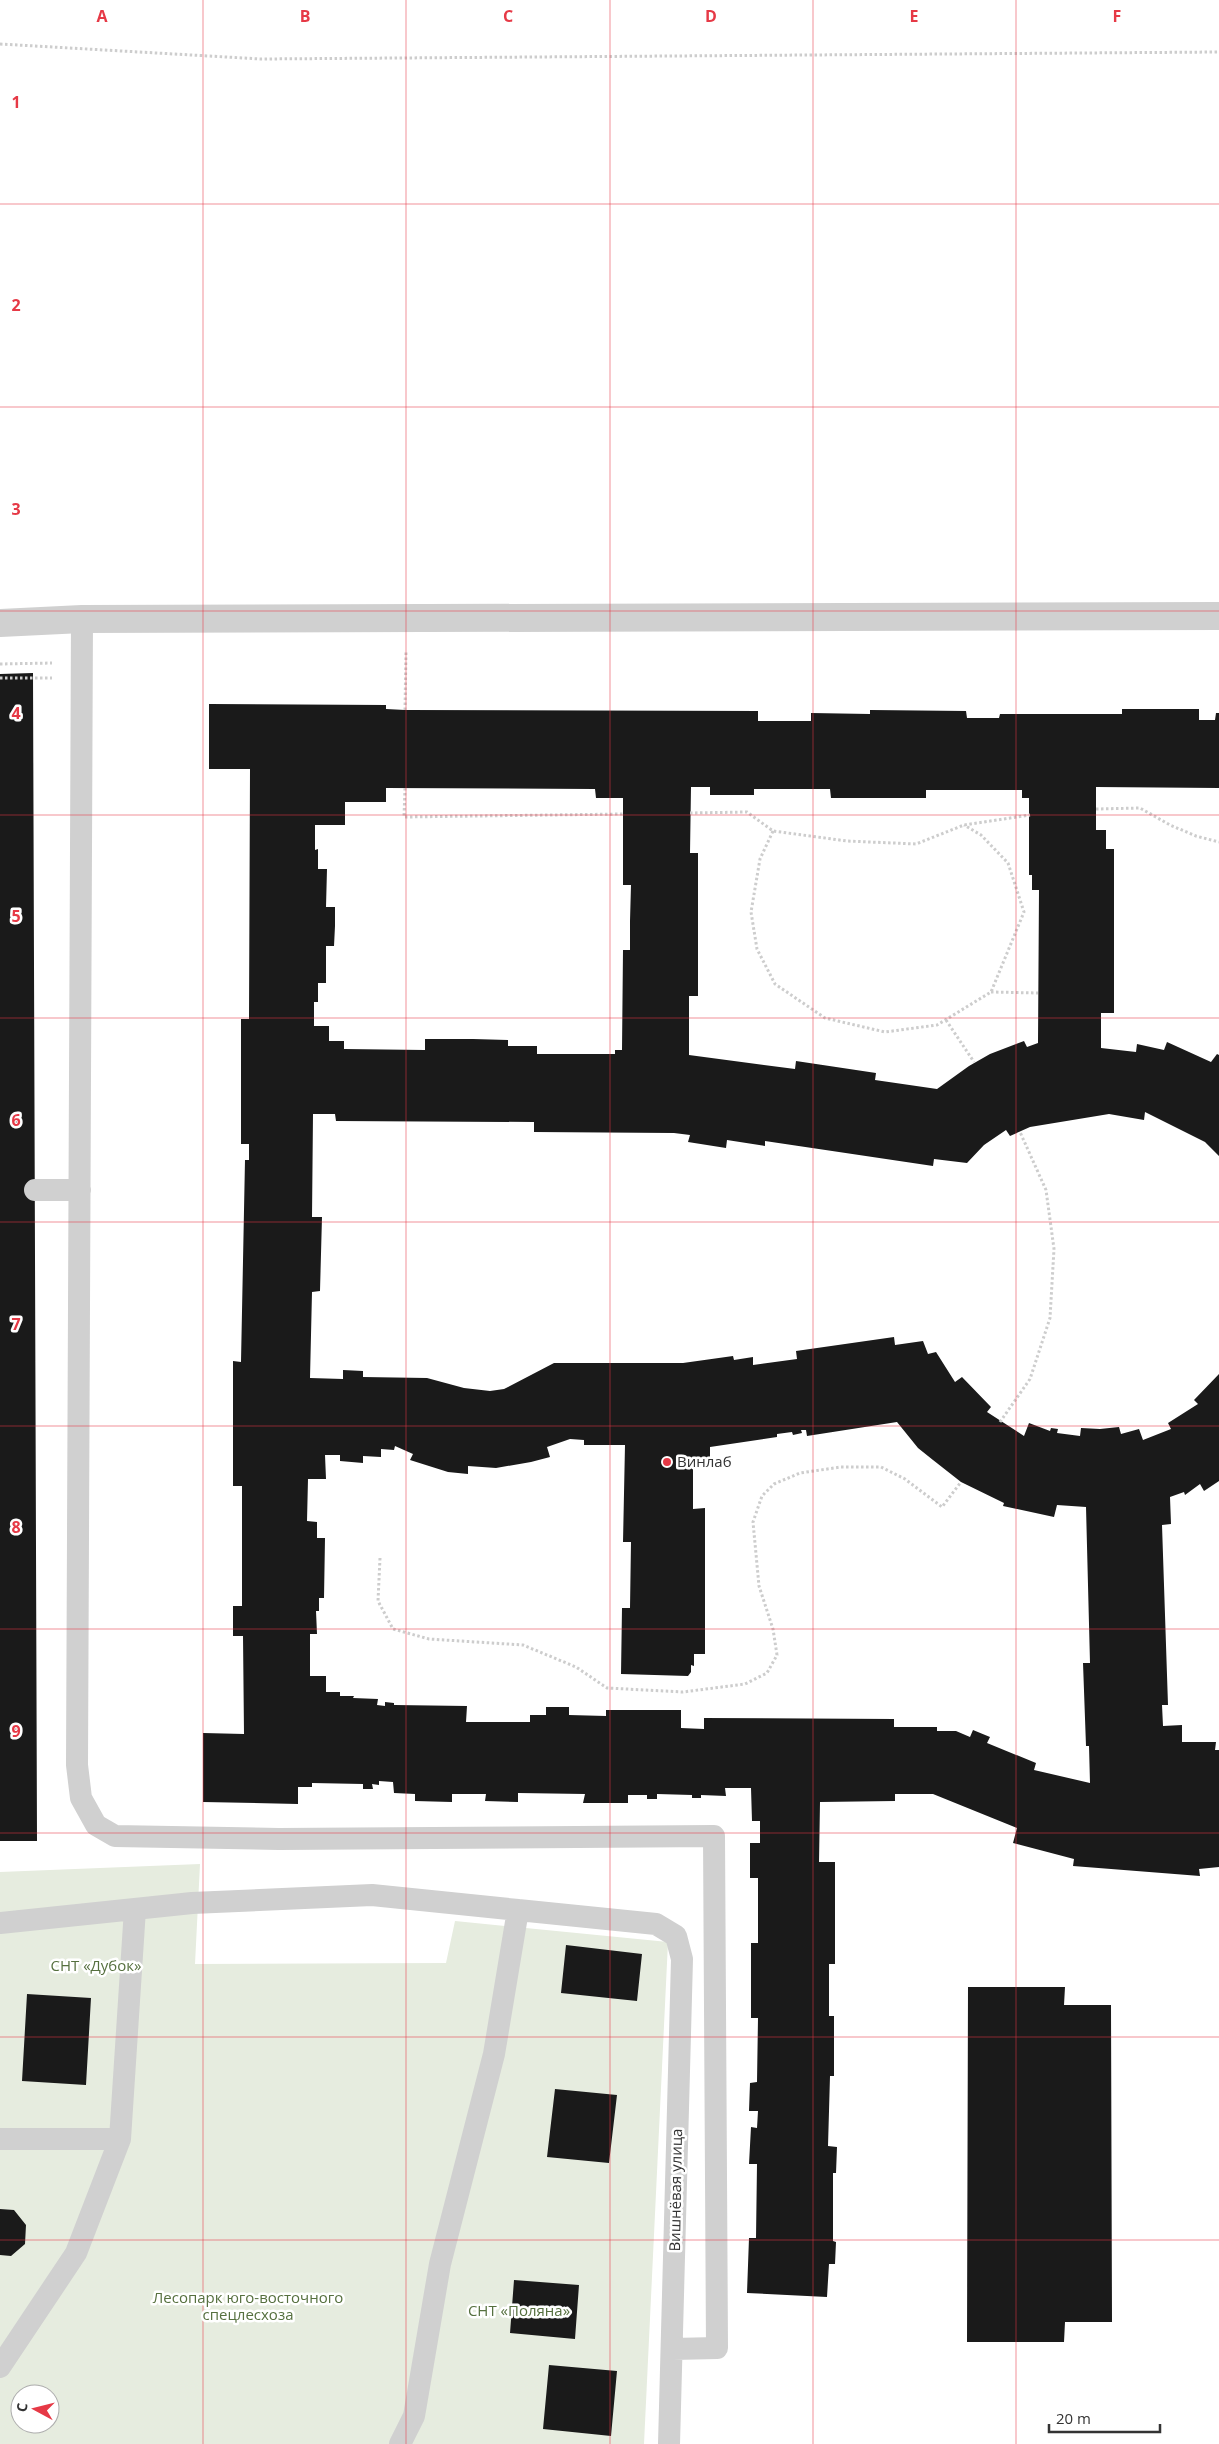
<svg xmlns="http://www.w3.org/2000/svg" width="1219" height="2444" viewBox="0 0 1219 2444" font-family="'Open Sans',sans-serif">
<rect width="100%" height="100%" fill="#fff"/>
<path fill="#e6ecdf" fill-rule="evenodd" d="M 200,1864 L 195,1964 L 446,1963 L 455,1921 L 668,1942 L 644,2444 L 0,2444 L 0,1872 ZM 20,2394 L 50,2394 L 50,2424 L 20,2424 Z"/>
<path fill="#1a1a1a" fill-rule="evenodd" d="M 33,673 L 37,1841 L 0,1841 L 0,674 Z
M 209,704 L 386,705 L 386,709 L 405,710 L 758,711 L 758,721 L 811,721 L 811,713 L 870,714 L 870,710 L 966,711 L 967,718 L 999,718 L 1000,714 L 1122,714 L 1122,709 L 1199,709 L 1199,720 L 1215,720 L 1216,713 L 1219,713 L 1219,788 L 1096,787 L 1096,830 L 1106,830 L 1106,849 L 1114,849 L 1114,1013 L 1101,1013 L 1101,1048 L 1136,1052 L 1137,1044 L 1164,1050 L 1167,1042 L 1211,1062 L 1217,1054 L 1219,1055 L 1219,1156 L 1205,1142 L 1145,1112 L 1144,1120 L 1109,1114 L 1030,1127 L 1010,1136 L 1006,1130 L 984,1145 L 967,1163 L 934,1159 L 933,1166 L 765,1141 L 765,1146 L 727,1140 L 726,1148 L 688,1142 L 690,1135 L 674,1133 L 534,1132 L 534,1122 L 336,1121 L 335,1114 L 313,1114 L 312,1217 L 322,1217 L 320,1291 L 312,1292 L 310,1378 L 343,1379 L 343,1370 L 363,1371 L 363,1377 L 427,1378 L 464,1388 L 490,1391 L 504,1389 L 554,1363 L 683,1363 L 733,1356 L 734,1360 L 753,1357 L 753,1365 L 797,1359 L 796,1351 L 894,1337 L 895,1345 L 923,1341 L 928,1354 L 936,1352 L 955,1382 L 962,1377 L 991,1407 L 987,1412 L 1024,1436 L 1029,1423 L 1050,1431 L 1051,1428 L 1058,1429 L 1057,1433 L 1080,1436 L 1081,1428 L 1100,1429 L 1119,1427 L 1121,1434 L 1139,1429 L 1143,1440 L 1171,1429 L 1168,1423 L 1198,1404 L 1194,1400 L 1219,1374 L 1219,1481 L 1204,1491 L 1200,1484 L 1185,1495 L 1184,1492 L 1170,1497 L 1171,1524 L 1162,1525 L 1168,1705 L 1162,1705 L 1163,1726 L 1182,1725 L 1182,1742 L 1216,1742 L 1215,1750 L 1219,1750 L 1219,1867 L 1199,1869 L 1200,1876 L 1073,1866 L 1074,1859 L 1013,1843 L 1017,1828 L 933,1794 L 895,1794 L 895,1801 L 820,1802 L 819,1862 L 835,1862 L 835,1964 L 829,1964 L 829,2016 L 834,2016 L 834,2076 L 830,2076 L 828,2146 L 837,2147 L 836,2173 L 833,2173 L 833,2241 L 836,2242 L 835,2264 L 829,2264 L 827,2297 L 747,2293 L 749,2238 L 756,2238 L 757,2164 L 749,2164 L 751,2127 L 757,2128 L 758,2111 L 749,2111 L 750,2083 L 757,2082 L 758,2018 L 751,2018 L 751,1943 L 758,1943 L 758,1878 L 750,1878 L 750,1843 L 760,1843 L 760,1821 L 752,1821 L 751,1788 L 725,1788 L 726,1796 L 701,1795 L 701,1798 L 692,1798 L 692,1795 L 657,1794 L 657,1799 L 647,1799 L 647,1795 L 628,1795 L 628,1803 L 583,1803 L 585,1794 L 518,1793 L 518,1802 L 485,1801 L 486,1794 L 452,1794 L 452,1802 L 415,1801 L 415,1794 L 394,1793 L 393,1782 L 379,1781 L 379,1785 L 372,1784 L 373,1789 L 363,1789 L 363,1784 L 312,1783 L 312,1787 L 298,1787 L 298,1804 L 203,1802 L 203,1733 L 244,1734 L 243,1636 L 233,1636 L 233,1606 L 242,1606 L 242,1486 L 233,1486 L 233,1361 L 241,1362 L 245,1160 L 249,1160 L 249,1144 L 241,1144 L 241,1019 L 249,1019 L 250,769 L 209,769 ZM 691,787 L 710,787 L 710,795 L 754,795 L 754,789 L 830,789 L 831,798 L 926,798 L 926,790 L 1022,790 L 1022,798 L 1029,798 L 1029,875 L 1032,875 L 1032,890 L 1039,890 L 1038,1043 L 1027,1047 L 1024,1041 L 990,1054 L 969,1066 L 937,1089 L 875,1080 L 876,1073 L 796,1061 L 795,1069 L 689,1055 L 689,996 L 698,996 L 698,853 L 690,853 ZM 386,788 L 595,789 L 596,798 L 623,798 L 623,885 L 631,885 L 630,921 L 630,950 L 623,950 L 622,1050 L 615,1050 L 615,1054 L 537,1054 L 537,1046 L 508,1046 L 508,1040 L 473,1039 L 425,1039 L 425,1050 L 344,1049 L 344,1041 L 329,1041 L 329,1026 L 314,1026 L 314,1002 L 318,1002 L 318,983 L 326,983 L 326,946 L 334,946 L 335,926 L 335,907 L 326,907 L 327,869 L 318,869 L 318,849 L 315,850 L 315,825 L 345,825 L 345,802 L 386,802 ZM 897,1422 L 918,1448 L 933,1460 L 961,1482 L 1004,1503 L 1003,1506 L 1054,1517 L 1057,1505 L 1086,1507 L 1090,1663 L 1083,1663 L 1086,1746 L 1089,1746 L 1090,1783 L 1034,1770 L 1036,1763 L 987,1743 L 990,1737 L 973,1730 L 970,1737 L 956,1731 L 937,1731 L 937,1727 L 894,1727 L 894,1719 L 704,1718 L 704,1729 L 681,1728 L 681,1710 L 606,1710 L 606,1716 L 569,1715 L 569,1707 L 546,1707 L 546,1715 L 530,1715 L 530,1722 L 466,1722 L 467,1706 L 394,1705 L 394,1703 L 385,1702 L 385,1706 L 377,1705 L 378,1699 L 353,1698 L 354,1696 L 340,1696 L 340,1692 L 326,1692 L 326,1676 L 310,1676 L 310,1634 L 317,1634 L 316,1611 L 319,1611 L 319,1598 L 324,1598 L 325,1538 L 317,1538 L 317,1522 L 307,1521 L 308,1479 L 326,1479 L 325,1455 L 340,1455 L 340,1461 L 363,1463 L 363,1456 L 381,1457 L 381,1449 L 394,1450 L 395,1446 L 413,1454 L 410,1460 L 448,1472 L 468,1474 L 468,1466 L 496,1468 L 531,1462 L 550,1457 L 547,1447 L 570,1439 L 584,1440 L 584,1445 L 625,1445 L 623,1542 L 631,1542 L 630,1608 L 622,1608 L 621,1674 L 688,1676 L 691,1672 L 691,1665 L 694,1666 L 694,1654 L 705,1654 L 705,1508 L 693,1509 L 693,1460 L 710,1461 L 710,1447 L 777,1437 L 777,1434 L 792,1432 L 793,1435 L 802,1433 L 801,1430 L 806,1430 L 807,1436 Z
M 566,1945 L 642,1954 L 637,2001 L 561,1993 Z
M 968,1987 L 1065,1987 L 1064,2005 L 1111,2005 L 1112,2322 L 1065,2322 L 1064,2342 L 967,2342 Z
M 27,1994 L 91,1998 L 86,2085 L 22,2081 Z
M 555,2089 L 617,2095 L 609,2163 L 547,2157 Z
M 0,2209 L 14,2210 L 26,2225 L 25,2244 L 11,2256 L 0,2255 Z
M 514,2280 L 579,2285 L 575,2339 L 510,2333 Z
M 549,2365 L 617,2371 L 611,2436 L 543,2429 Z"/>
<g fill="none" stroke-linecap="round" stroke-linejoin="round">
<path stroke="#cdcdcd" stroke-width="3" stroke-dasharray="2.5 2.5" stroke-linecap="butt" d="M 0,44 L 261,59 L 1219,52
M 0,664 L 52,663
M 0,678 L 52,678
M 405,710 L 406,650
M 405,788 L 404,817 L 623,814
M 1096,809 L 1140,808 L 1170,825 L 1196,836 L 1219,842
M 690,813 L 747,812 L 773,831 L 847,841 L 916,844 L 964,825 L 1030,815
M 773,831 L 760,859 L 751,912 L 757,949 L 775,984 L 825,1018 L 885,1032 L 937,1025 L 991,992 L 1024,912 L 1008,863 L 981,835 L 964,825
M 991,992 L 1038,993
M 946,1020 L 974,1062
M 1000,1422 L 1030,1379 L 1050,1318 L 1054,1249 L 1046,1190 L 1020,1132
M 380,1558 L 378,1601 L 393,1629 L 429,1639 L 523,1645 L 576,1667 L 607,1688 L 683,1692 L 745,1684 L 767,1673 L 777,1655 L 773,1629 L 759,1586 L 753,1522 L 762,1496 L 774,1484 L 800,1473 L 841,1467 L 881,1467 L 905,1479 L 942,1507 L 961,1482"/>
<path stroke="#d0d0d0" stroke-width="22" d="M 82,619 L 77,1765 L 81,1798 L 96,1825 L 115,1836 L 279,1839 L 714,1836 L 717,2348 L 673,2349
M 35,1190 L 80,1190
M 518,1910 L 656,1924 L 676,1936 L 682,1959 L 669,2444
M 0,1923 L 192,1903 L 372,1895 L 518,1910 L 494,2054 L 440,2264 L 414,2416 L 400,2444
M 0,2139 L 120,2139
M 0,2367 L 76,2253 L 120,2139 L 135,1909"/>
<path stroke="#d0d0d0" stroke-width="28" d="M 0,623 L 82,619 L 1219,616"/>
</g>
<path fill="none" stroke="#e63946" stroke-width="1" stroke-opacity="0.55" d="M 203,0 L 203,2444M 406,0 L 406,2444M 610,0 L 610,2444M 813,0 L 813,2444M 1016,0 L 1016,2444M 0,204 L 1219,204M 0,407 L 1219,407M 0,611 L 1219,611M 0,815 L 1219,815M 0,1018 L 1219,1018M 0,1222 L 1219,1222M 0,1426 L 1219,1426M 0,1629 L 1219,1629M 0,1833 L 1219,1833M 0,2037 L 1219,2037M 0,2240 L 1219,2240"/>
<circle fill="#e63946" stroke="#fff" stroke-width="2" cx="667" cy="1462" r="5"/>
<g text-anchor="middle" stroke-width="5" stroke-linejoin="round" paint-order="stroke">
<g font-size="15" fill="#333" stroke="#fff" text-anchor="start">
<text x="677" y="1467">Винлаб</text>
</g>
<g font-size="15" fill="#56703f" stroke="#fff">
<text x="96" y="1971">СНТ «Дубок»</text>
<text x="248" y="2303">Лесопарк юго-восточного<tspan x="248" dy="17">спецлесхоза</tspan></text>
<text x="519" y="2316">СНТ «Поляна»</text>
</g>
<g font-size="15" fill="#333" stroke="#fff">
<text transform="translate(676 2190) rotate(-89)" y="5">Вишнёвая улица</text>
</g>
</g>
<g font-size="16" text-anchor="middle" font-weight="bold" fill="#e63946" stroke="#fff" stroke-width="5" stroke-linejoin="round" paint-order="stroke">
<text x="102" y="22">A</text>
<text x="305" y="22">B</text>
<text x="508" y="22">C</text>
<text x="711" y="22">D</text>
<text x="914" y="22">E</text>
<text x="1117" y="22">F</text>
<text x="16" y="108">1</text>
<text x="16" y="311">2</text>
<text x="16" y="515">3</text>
<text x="16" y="719">4</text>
<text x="16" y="922">5</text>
<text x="16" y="1126">6</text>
<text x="16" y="1330">7</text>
<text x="16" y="1533">8</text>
<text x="16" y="1737">9</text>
</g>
<g transform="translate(35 2409) rotate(277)"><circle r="24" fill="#ffffff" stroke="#adadad"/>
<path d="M0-4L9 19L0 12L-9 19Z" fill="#e63946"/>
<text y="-8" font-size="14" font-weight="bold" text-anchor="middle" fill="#333333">С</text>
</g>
<path d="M1049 2424v8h111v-8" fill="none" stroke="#333333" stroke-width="2.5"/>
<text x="1056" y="2424" font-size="15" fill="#333333" stroke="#ffffff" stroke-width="4" paint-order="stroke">20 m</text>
</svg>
